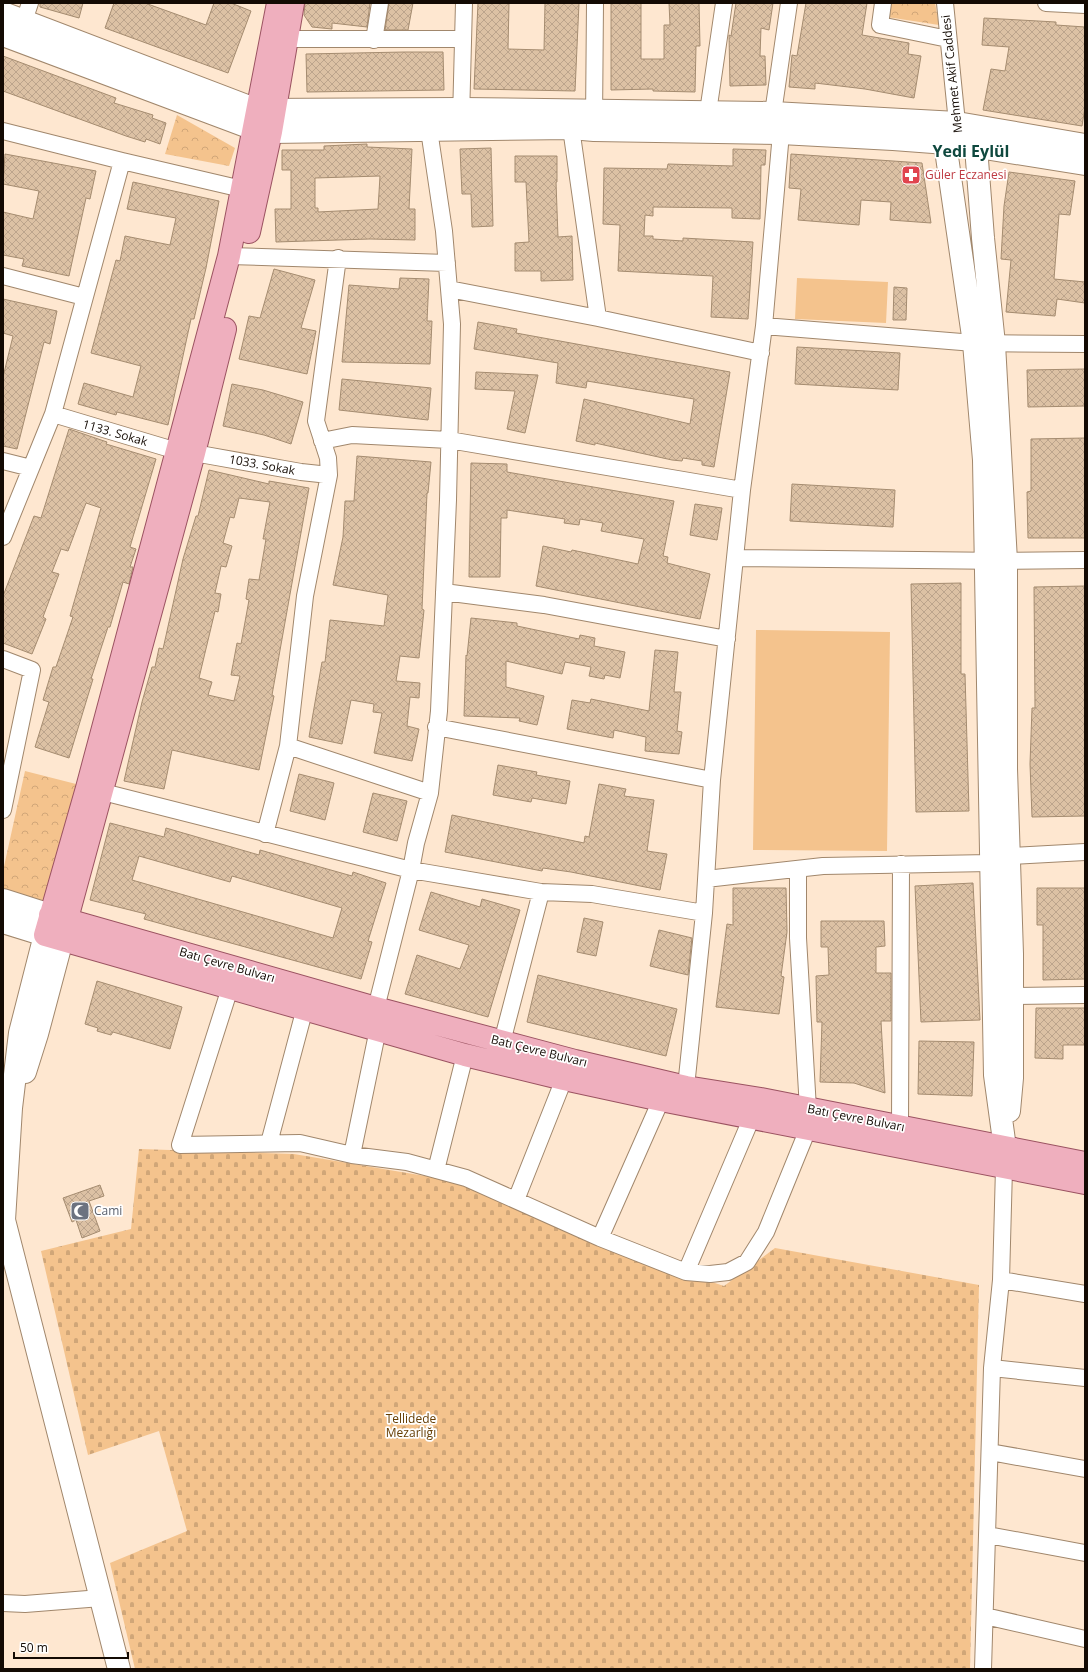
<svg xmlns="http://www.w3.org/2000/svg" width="1088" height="1672" viewBox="0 0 1088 1672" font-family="'Open Sans',sans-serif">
<defs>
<pattern id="forest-crowns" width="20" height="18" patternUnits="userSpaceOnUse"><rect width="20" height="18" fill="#f4c38d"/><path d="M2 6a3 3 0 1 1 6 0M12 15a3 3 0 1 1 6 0" fill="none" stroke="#d0a678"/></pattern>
<pattern id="cemetery-stones" width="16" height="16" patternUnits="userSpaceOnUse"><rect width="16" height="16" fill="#f4c38d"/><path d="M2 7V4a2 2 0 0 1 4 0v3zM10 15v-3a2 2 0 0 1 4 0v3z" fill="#d0a678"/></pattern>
<pattern id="building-cross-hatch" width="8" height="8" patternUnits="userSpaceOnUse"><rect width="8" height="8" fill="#dcc1a4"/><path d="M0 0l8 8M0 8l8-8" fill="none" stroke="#bca48c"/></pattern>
</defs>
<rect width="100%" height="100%" fill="#fee7d0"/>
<path fill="url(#forest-crowns)" d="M 890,3 L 935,3 L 939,25 L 887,17 Z
M 177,115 L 235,148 L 229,166 L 165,154 Z
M 25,771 L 80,785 L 53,906 L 3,894 L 3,871 Z"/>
<path fill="url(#cemetery-stones)" d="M 139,1149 L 294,1154 L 461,1182 L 633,1256 L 724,1286 L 775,1248 L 979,1285 L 970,1669 L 135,1669 L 110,1563 L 187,1531 L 159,1431 L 88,1455 L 41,1251 L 131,1229 Z"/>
<path fill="#f4c38d" d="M 797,278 L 888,282 L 886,323 L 795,319 Z
M 756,630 L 890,632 L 887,851 L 753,850 Z"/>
<path fill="url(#building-cross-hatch)" stroke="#a58c70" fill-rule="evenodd" d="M 40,3 L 83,3 L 79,18 L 40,7 Z
M 114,3 L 145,3 L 206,25 L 214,3 L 231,3 L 251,11 L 228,73 L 105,28 Z
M 305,3 L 370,3 L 367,27 L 332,23 L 332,29 L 312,27 L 304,15 Z
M 389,3 L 413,3 L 408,30 L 385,30 Z
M 478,3 L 509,3 L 508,49 L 544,50 L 545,3 L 579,3 L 575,91 L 474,89 Z
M 611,3 L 641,3 L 641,59 L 664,59 L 664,25 L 670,25 L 669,3 L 699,3 L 700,46 L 696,46 L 695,92 L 653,91 L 653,89 L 611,90 Z
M 736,3 L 773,3 L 769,30 L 761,28 L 760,56 L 765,56 L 766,85 L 730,86 L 729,35 L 731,36 Z
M 806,3 L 867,3 L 862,35 L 909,43 L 908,54 L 921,56 L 914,98 L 865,89 L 815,83 L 815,89 L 789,87 L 792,55 L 797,56 Z
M 984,18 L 1056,22 L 1056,25 L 1085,27 L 1085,107 L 1082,126 L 983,110 L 991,69 L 1005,71 L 1009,47 L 982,45 Z
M 404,52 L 443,52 L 444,90 L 307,92 L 306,54 Z
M 3,56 L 116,98 L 114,103 L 153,115 L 152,118 L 166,123 L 160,144 L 146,139 L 145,142 L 126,136 L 3,91 Z
M 367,144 L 367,147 L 412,149 L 409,209 L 415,209 L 415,240 L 370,239 L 276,242 L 275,209 L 291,209 L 291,170 L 282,170 L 282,150 L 324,150 L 324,146 ZM 380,176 L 378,209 L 318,212 L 318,208 L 315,208 L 315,178 Z
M 491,148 L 493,226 L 472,227 L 471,194 L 462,194 L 460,149 Z
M 733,149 L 766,150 L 765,165 L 761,165 L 760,219 L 732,218 L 732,208 L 653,207 L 653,216 L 645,215 L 644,236 L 653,236 L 653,239 L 683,241 L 683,238 L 753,242 L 748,319 L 711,317 L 713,276 L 618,271 L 620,225 L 603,224 L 604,168 L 667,169 L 668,164 L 733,166 Z
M 5,154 L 96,171 L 90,199 L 86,198 L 69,276 L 22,266 L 24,259 L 3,255 L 3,212 L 33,219 L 39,191 L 3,184 Z
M 791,154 L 922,163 L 931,223 L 890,220 L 891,202 L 861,200 L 859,225 L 798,220 L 801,189 L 789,188 Z
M 515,156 L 557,156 L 557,182 L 556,182 L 558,237 L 572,236 L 573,280 L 541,281 L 541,271 L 515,271 L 515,243 L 529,242 L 526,182 L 515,182 Z
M 1009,172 L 1075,181 L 1070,215 L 1059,214 L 1054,279 L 1085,282 L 1085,303 L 1057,299 L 1055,316 L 1006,312 L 1011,260 L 1001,259 L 1004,206 Z
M 133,182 L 219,201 L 206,268 L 194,319 L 191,319 L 168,425 L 117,412 L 116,415 L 78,404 L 84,383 L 133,397 L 141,366 L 91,353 L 116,260 L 120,261 L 125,236 L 170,245 L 176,218 L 127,209 Z
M 274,269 L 315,280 L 301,328 L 316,331 L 307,374 L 239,359 L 249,316 L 260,318 Z
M 400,278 L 429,279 L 427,321 L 432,321 L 430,364 L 342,362 L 349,285 L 399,289 Z
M 894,287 L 907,288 L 906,320 L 893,320 Z
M 3,299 L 57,311 L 50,344 L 44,342 L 17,449 L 3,446 L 3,377 L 13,336 L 3,333 Z
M 478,322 L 517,329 L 516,333 L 730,372 L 714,467 L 702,465 L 702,461 L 683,458 L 682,461 L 672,460 L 595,443 L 595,445 L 576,441 L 584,399 L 690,424 L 694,399 L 587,381 L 586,388 L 556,383 L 558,363 L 474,349 Z
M 797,347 L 900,353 L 898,390 L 795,384 Z
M 1085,369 L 1085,406 L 1028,407 L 1027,370 Z
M 476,372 L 538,375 L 525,433 L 507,429 L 515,391 L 475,389 Z
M 342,379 L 431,388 L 428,420 L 339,410 Z
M 232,384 L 263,390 L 303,402 L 291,444 L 264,435 L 223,426 Z
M 69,429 L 107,442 L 106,444 L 156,459 L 130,547 L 136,549 L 130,567 L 133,567 L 129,584 L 123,582 L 110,627 L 108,627 L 91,679 L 93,679 L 69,758 L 35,747 L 49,702 L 43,700 L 53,667 L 56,667 L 73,617 L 70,616 L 101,508 L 86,503 L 68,551 L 61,549 L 52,572 L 59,574 L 43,617 L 46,619 L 32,654 L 3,643 L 3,596 L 34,516 L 41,518 Z
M 1085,438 L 1085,538 L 1028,538 L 1027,492 L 1031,491 L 1031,439 Z
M 357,456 L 431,462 L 428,493 L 427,493 L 422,609 L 424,610 L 419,658 L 400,656 L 396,681 L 420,683 L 419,698 L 410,697 L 407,726 L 419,729 L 412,761 L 374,753 L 382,713 L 373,712 L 374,704 L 351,700 L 342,744 L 309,737 L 322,662 L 325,662 L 330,620 L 384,626 L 388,595 L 333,585 L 343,537 L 345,501 L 354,501 Z
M 471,463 L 507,464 L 507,472 L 674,501 L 663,556 L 668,557 L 667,563 L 710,574 L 700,619 L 536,586 L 543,546 L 571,552 L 572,550 L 638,564 L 644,539 L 601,531 L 603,523 L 580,519 L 579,525 L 564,523 L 565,519 L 507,510 L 507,518 L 501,518 L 500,577 L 469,577 Z
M 209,470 L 269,484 L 269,481 L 309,488 L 272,695 L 274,696 L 259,770 L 172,750 L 164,789 L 124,781 L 142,702 L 152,667 L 155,667 L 159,648 L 163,649 L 183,559 L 196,516 L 198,516 ZM 239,498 L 270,502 L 263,539 L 266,539 L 259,580 L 249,579 L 246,599 L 249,600 L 241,644 L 237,643 L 231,675 L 240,676 L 234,701 L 208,695 L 212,682 L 199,678 L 215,611 L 218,612 L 221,594 L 215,593 L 221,566 L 226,567 L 232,546 L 223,543 L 230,517 L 234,518 Z
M 792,484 L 895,490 L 893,527 L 790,521 Z
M 695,504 L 722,508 L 717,540 L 690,535 Z
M 961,583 L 961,674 L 965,674 L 969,811 L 916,812 L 911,584 Z
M 1085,586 L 1085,816 L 1032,817 L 1030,764 L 1032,708 L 1035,708 L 1034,587 Z
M 471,618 L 517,623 L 517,626 L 579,639 L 580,635 L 595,638 L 594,646 L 625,652 L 620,678 L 605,675 L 604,679 L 589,676 L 591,667 L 565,662 L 562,674 L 506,661 L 506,687 L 544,696 L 537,725 L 519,721 L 520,718 L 464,716 L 466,655 L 467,656 Z
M 655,650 L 678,652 L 674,692 L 681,692 L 677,731 L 682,732 L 679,754 L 645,751 L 646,737 L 614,730 L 613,738 L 567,729 L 572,700 L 590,703 L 591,699 L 649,711 Z
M 498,765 L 537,772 L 536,775 L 570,781 L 566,804 L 532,798 L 531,802 L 493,795 Z
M 299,774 L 334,783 L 325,820 L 290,811 Z
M 599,784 L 626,789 L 624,796 L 654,800 L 647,851 L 667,854 L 660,890 L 571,872 L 543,868 L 542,871 L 445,852 L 452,815 L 584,843 L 585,836 L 589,837 Z
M 373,793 L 407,801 L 397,841 L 363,832 Z
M 110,823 L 164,837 L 166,828 L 259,855 L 260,850 L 352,876 L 353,872 L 386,883 L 368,941 L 372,942 L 361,979 L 144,919 L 146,914 L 90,900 ZM 139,856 L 230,882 L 232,876 L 342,908 L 333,938 L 132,880 Z
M 973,883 L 980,1020 L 921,1022 L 915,886 Z
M 733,888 L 786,888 L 787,932 L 781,976 L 784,977 L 779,1014 L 716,1007 L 727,924 L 733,925 Z
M 1037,888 L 1085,888 L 1085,979 L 1043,980 L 1043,925 L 1037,925 Z
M 431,892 L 480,907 L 482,899 L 520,910 L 488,1017 L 405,994 L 417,955 L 460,969 L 469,945 L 419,930 Z
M 584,918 L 603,922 L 596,956 L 577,952 Z
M 821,921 L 884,921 L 885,946 L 876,947 L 876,973 L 891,973 L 891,1021 L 881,1021 L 885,1093 L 854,1083 L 820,1082 L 822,1022 L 817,1022 L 816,976 L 829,975 L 828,947 L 821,947 Z
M 659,930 L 692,938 L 688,975 L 650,966 Z
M 538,975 L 677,1009 L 666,1056 L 527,1022 Z
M 97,981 L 182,1007 L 170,1049 L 113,1032 L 111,1035 L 97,1031 L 98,1028 L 85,1024 Z
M 1036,1008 L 1085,1008 L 1085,1045 L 1063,1045 L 1063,1059 L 1035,1058 Z
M 919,1041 L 974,1042 L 972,1096 L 918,1094 Z
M 100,1185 L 104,1196 L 89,1201 L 100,1231 L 82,1238 L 76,1220 L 72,1222 L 63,1198 Z"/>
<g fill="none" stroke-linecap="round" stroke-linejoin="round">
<g stroke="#a1876c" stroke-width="18">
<path id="street" d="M 883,3 L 880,25 L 948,39
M 945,3 L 958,133
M 1046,3 L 1085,5
M 24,21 L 30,3
M 277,39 L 463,39
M 374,40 L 380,3
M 708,112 L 724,3
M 461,119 L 464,3
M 594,121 L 595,3
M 571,128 L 598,318 L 761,353
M 3,131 L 122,161 L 242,189
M 229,256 L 447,263
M 3,276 L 84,297
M 449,289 L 598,318
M 764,326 L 974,343 L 1085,344
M 53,414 L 177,451
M 322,441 L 352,435 L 449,440 L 742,490
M 194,453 L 301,472 L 329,475
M 3,461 L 31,468
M 3,537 L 53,414 L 122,161
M 735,558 L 1006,561 L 1085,560
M 444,592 L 544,605 L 727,639
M 3,659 L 32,670 L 3,810
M 436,727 L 712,780
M 288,746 L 430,793
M 91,789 L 411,870 L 541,892 L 592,894 L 704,913 L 686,1087 L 661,1100 L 600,1238
M 265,834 L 288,746 L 305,596 L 329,475 L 328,458 L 316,421 L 338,258
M 798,869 L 798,938 L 808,1109
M 706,879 L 823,866 L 990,863 L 1010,856 L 1085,852
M 704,913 L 712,780 L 742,490 L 764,326 L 781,133 L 773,113 L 789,3
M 230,988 L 180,1145 L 300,1143 L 352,1155 L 407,1162 L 466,1178 L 600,1238 L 686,1272 L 710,1274 L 728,1272 L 747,1262 L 766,1232 L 808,1129
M 1012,996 L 1085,995
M 502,1042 L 541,892
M 900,1127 L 901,864
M 269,1143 L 305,1008
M 352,1155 L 378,1029 L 376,1008 L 411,870 L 416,843 L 430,793 L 439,711 L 448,500 L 452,324 L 444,231 L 429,130
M 436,1170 L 465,1055
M 516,1200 L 564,1079
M 686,1272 L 752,1117
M 1001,1280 L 1085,1294
M 992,1368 L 1085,1378
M 990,1452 L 1085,1469
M 988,1535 L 1085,1553
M 3,1603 L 25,1604 L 101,1598
M 985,1616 L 1085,1639
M 983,1669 L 992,1368 L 1001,1280 L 1004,1168"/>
</g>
<g stroke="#a1876c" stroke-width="24">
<path id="secondary" d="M 3,13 L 257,110 L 462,109 L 773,113 L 957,123 L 1085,145
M 3,35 L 254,129 L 271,132 L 571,128 L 594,130 L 781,133 L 893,139 L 960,144 L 1085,164
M 945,143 L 974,343 L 984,460 L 995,1075 L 1005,1148 L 1004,1164
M 976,147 L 983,238 L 994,344 L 1006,561 L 1006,769 L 1012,954 L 1012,1078 L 1009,1111
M 3,900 L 50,915
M 3,922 L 45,935 L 20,1033 L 11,1108 L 4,1220 L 119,1669
M 25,1072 L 37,1034 L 62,940"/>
</g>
<g stroke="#9b5361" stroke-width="24">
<path id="primary" d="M 278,3 L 229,256 L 87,788 L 45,935 L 465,1055 L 564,1079 L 661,1100 L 1085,1183
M 249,232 L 271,132 L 293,3
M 50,915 L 376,1008 L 575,1061 L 686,1087 L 761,1099 L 1085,1163
M 63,933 L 194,453 L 225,329"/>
</g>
<use href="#street" stroke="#fff" stroke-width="16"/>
<use href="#secondary" stroke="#fff" stroke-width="22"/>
<use href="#primary" stroke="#efafbe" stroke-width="22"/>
</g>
<defs>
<g id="pharmacy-square" transform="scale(1)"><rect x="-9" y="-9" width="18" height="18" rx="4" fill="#e0444e" stroke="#fff"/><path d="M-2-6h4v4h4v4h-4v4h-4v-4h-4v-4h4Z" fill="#fff"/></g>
<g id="mosque-square" transform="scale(1)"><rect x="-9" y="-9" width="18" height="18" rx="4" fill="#6b7280" stroke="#fff"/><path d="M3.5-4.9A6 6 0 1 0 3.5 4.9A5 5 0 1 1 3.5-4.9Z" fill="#fff"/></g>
</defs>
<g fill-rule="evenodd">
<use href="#pharmacy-square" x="911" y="175"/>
<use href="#mosque-square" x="80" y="1211"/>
</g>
<g text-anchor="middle" stroke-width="3.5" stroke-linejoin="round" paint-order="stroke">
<g font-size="12" fill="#130a03" stroke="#fff">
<text transform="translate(952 74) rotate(-96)" y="4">Mehmet Akif Caddesi</text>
<text transform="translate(115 433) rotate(16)" y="4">1133. Sokak</text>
<text transform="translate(262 465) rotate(10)" y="4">1033. Sokak</text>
<text transform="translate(227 965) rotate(16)" y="4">Batı Çevre Bulvarı</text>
<text transform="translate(539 1051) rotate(14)" y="4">Batı Çevre Bulvarı</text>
<text transform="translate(856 1118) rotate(11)" y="4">Batı Çevre Bulvarı</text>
</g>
<g font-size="12" fill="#be3a42" stroke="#fff" text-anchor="start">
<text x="925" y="179">Güler Eczanesi</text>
</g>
<g font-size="12" fill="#5b616d" stroke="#fff" text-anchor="start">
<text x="94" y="1215">Cami</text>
</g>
<g font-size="12" fill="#653d03" stroke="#fff">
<text x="411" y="1423">Tellidede<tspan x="411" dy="14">Mezarlığı</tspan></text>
</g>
<g font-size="16" font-weight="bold" fill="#0e483e" stroke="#fff">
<text x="971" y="157">Yedi Eylül</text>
</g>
</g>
<rect width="1088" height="1672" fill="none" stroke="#130a03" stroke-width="8"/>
<path d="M14 1652v6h114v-6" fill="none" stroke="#130a03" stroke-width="2"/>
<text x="20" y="1652" font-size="12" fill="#130a03" stroke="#ffffff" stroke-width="3" paint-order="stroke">50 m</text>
</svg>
